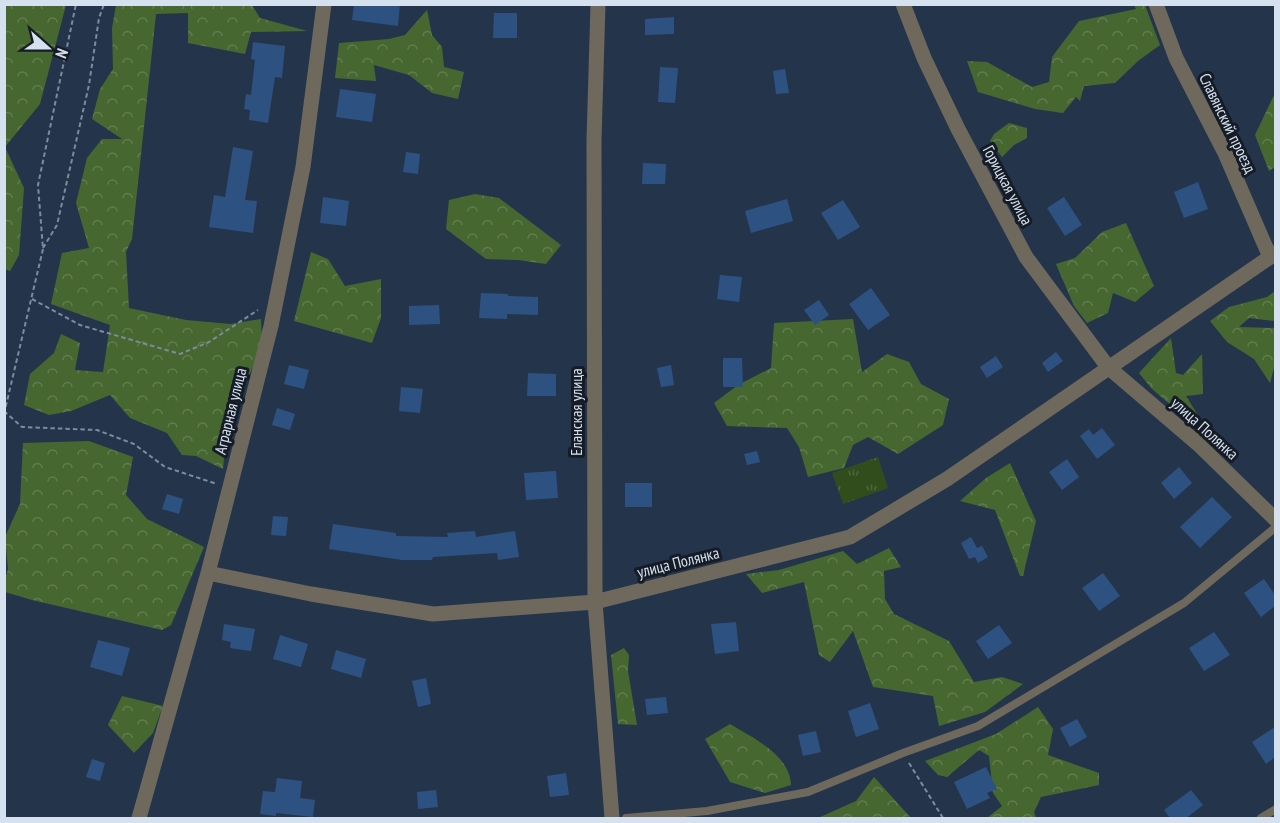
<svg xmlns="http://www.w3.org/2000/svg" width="1280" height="823" viewBox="0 0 1280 823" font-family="'PT Sans Narrow',sans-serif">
<defs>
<pattern id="forest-crowns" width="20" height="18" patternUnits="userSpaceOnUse" patternTransform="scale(1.5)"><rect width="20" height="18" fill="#476730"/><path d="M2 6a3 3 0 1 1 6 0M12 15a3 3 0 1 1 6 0" fill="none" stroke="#617c4e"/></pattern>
<pattern id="park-tufts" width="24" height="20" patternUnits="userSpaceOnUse" patternTransform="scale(1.5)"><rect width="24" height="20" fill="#314d1c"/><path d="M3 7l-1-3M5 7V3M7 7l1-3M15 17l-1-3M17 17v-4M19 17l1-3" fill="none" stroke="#4e663d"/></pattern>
</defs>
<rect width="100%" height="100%" fill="#24354b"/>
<path fill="url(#forest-crowns)" d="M 4,5 L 66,5 L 40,104 L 5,147 L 24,188 L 19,255 L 10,271 L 4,269 Z
M 116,5 L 252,5 L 260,18 L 307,31 L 251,32 L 245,54 L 188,43 L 188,13 L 156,14 L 132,239 L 126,252 L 129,308 L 186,320 L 230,324 L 261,319 L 262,347 L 227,424 L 223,469 L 196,456 L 182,455 L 167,433 L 130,418 L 110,395 L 71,411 L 49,415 L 24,405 L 30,374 L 54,353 L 61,334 L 80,343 L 75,370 L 103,372 L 110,325 L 51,304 L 62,253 L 89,248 L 76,203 L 87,158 L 102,139 L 122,139 L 92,119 L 100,89 L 113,69 L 112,28 Z
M 1134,5 L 1145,5 L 1160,45 L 1138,61 L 1115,83 L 1084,86 L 1080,101 L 1076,97 L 1063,113 L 1035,109 L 978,92 L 967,61 L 987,62 L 1032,87 L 1049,82 L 1052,57 L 1079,21 L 1136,9 Z
M 427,10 L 432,35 L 442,47 L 444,67 L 464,72 L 458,99 L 432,93 L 409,75 L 374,65 L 376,81 L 335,78 L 339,43 L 389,39 L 405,35 Z
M 1275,93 L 1275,167 L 1269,171 L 1255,135 Z
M 1009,123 L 1027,128 L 1027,138 L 1014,145 L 1002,157 L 990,141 L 994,134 Z
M 475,194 L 499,198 L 561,245 L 546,264 L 518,260 L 486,259 L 446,229 L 449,200 Z
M 1126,223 L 1154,286 L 1135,302 L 1113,293 L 1108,313 L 1087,323 L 1074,306 L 1056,264 L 1075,258 L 1102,232 Z
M 311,252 L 328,259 L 345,286 L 381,279 L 381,318 L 372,343 L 294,321 Z
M 1275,291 L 1275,321 L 1249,318 L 1239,327 L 1275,328 L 1275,364 L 1270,383 L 1254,359 L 1227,342 L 1210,321 L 1229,307 L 1267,297 Z
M 853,319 L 862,372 L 887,354 L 909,362 L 921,384 L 949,399 L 943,425 L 898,454 L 868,437 L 853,445 L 844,468 L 808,477 L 799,447 L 787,428 L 727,426 L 714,403 L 738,385 L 771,368 L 774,323 Z
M 1171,338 L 1176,373 L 1183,375 L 1202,354 L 1203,394 L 1186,396 L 1201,420 L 1199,437 L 1186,418 L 1151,388 L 1139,373 Z
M 89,441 L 133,457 L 126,495 L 147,519 L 204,547 L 171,625 L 162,630 L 32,600 L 5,592 L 5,579 L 8,569 L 5,537 L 20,504 L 23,443 Z
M 1010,463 L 1036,521 L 1023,576 L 1020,576 L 995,510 L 960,501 L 986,478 Z
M 889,548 L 901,567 L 884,571 L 885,599 L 894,614 L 949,641 L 974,682 L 1002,677 L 1023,684 L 985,712 L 939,726 L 933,696 L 873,687 L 853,631 L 830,662 L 819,655 L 804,582 L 762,593 L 746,574 L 779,570 L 843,551 L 857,564 Z
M 624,648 L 629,655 L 628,671 L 637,725 L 618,724 L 611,655 Z
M 122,696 L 163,706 L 153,733 L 134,753 L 108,725 Z
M 1038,707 L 1053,729 L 1048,755 L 1099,773 L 1099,785 L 1041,797 L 1034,812 L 1036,818 L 987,818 L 1002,806 L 993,793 L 989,756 L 979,750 L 947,777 L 938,775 L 925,761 L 996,734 Z
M 730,724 C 753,738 790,755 791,785 L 765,793 L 730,782 L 705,739 Z
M 874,777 L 911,818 L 818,818 L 856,801 Z"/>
<path fill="url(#park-tufts)" d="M 878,457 L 888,488 L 843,504 L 832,473 Z"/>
<path fill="#2d5282" d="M 354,4 L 400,4 L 398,26 L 352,20 Z
M 494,13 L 517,13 L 517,38 L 493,38 Z
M 674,17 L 674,34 L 645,35 L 645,19 Z
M 253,42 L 285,46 L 282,78 L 275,77 L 268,123 L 249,120 L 250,110 L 244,109 L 246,94 L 251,95 L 255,60 L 251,59 Z
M 660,67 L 678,68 L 675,103 L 658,102 Z
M 785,69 L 789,93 L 776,94 L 773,71 Z
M 340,89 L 376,94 L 372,122 L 336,117 Z
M 233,147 L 253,151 L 245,200 L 257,201 L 253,233 L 209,227 L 214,195 L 225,197 Z
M 406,152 L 420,154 L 418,174 L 403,172 Z
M 643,163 L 666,164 L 665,184 L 642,184 Z
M 1198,182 L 1208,209 L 1184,218 L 1174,192 Z
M 323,197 L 349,201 L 346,226 L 320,223 Z
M 1064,197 L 1082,225 L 1065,236 L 1047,208 Z
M 787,199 L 793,221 L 751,233 L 745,211 Z
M 843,200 L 860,227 L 838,240 L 821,213 Z
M 720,275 L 742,277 L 739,302 L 717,299 Z
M 871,288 L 890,315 L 868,330 L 849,304 Z
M 481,293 L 508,294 L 508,296 L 538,297 L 538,315 L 507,314 L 507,319 L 479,318 Z
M 819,300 L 829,315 L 815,325 L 804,310 Z
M 439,305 L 440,324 L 409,325 L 409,306 Z
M 1056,352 L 1063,361 L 1048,372 L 1042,363 Z
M 996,356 L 1003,367 L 987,378 L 980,367 Z
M 723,358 L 742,358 L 743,387 L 723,387 Z
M 289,365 L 309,370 L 304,389 L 284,384 Z
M 671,365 L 674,385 L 661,387 L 657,368 Z
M 528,373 L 556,374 L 556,396 L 527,396 Z
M 401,387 L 423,389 L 420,413 L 399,411 Z
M 277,408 L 295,414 L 290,430 L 272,425 Z
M 1102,428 L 1115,445 L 1097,459 L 1080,436 L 1089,429 L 1093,435 Z
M 757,451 L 760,462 L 747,465 L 744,454 Z
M 1067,459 L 1079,477 L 1062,490 L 1049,472 Z
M 1179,467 L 1192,483 L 1174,499 L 1161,483 Z
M 556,471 L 558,498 L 526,500 L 524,473 Z
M 625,483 L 652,483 L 652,507 L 625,507 Z
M 167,494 L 183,499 L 179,514 L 162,509 Z
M 1212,497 L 1232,517 L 1200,548 L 1180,527 Z
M 273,516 L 288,517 L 286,536 L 271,535 Z
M 333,524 L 396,533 L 396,536 L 448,537 L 447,533 L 475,531 L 476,537 L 515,531 L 519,557 L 498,560 L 497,553 L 433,557 L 432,560 L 402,560 L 329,549 Z
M 971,537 L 977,548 L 982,546 L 988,557 L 978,563 L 975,557 L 969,559 L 961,543 Z
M 1103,573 L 1120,596 L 1099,611 L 1082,588 Z
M 1264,579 L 1275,595 L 1275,606 L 1261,617 L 1244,593 Z
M 736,622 L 739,651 L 715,654 L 711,624 Z
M 224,624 L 255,629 L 251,651 L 230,648 L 231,642 L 222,640 Z
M 999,625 L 1012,643 L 988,659 L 976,641 Z
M 1214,632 L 1230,655 L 1204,671 L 1189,648 Z
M 280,635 L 308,644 L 301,667 L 273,659 Z
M 98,640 L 130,648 L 122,676 L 90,667 Z
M 336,650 L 366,659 L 361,678 L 331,669 Z
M 426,678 L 431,704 L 418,707 L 412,681 Z
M 666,697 L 668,713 L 647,715 L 645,699 Z
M 870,703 L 879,729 L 856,737 L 848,711 Z
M 1077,719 L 1087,737 L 1070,747 L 1060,728 Z
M 1275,727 L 1275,757 L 1266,764 L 1252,742 Z
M 816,731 L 821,752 L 803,756 L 798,735 Z
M 92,759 L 105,763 L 100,781 L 86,777 Z
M 986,767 L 997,789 L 987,793 L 990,798 L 967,809 L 954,782 Z
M 566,773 L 569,795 L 550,797 L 547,776 Z
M 277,778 L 302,781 L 300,798 L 315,800 L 313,817 L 276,813 L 276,816 L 260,814 L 263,791 L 275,792 Z
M 436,790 L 438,807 L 418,809 L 417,792 Z
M 1191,790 L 1203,805 L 1185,819 L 1171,819 L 1164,810 Z"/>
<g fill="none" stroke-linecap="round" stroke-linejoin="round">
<path stroke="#7d8b9d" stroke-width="2" stroke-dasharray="4.5 3" stroke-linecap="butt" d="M 43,248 L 57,225 L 89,85 L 99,18 L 104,4
M 32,299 L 80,325 L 180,354 L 209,342 L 258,310
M 4,411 L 22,427 L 97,430 L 134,444 L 165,467 L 217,484
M 4,414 L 43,249 L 38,185 L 76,4
M 909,763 L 943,818"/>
<path stroke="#6e695c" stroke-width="8" d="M 626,818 L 707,811 L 808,792 L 903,753 L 978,726 L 1184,603 L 1276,527
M 1261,818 L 1276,809"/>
<path stroke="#6e695c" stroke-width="15" d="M 598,4 L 594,140 L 595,602 L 612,818
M 903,4 L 924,58 L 958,129 L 1026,257 L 1108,367 L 1198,444 L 1276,520
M 1156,4 L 1176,58 L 1225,153 L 1270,257
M 208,573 L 311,594 L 433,614 L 595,602 L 850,537 L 947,479 L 1276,253
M 139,818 L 208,573 L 271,326 L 303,167 L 324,4"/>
</g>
<g text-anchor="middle" stroke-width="6" stroke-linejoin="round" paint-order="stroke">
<g font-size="16" fill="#d6e1ef" stroke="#151c26">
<text transform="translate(1228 123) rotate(64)" y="6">Славянский проезд</text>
<text transform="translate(1008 185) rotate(62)" y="6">Горицкая улица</text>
<text transform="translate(230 411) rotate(-76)" y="6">Аграрная улица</text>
<text transform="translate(576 412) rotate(-90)" y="6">Еланская улица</text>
<text transform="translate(1205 428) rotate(42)" y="6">улица Полянка</text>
<text transform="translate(678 562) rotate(-14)" y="6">улица Полянка</text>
</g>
</g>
<rect width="1280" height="823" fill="none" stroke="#d6e1ef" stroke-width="12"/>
<g transform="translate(48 48) rotate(111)" stroke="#151c26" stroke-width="4.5" paint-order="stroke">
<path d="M0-4.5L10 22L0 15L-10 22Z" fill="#d6e1ef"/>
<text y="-9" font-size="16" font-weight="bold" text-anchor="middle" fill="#d6e1ef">N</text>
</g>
</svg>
